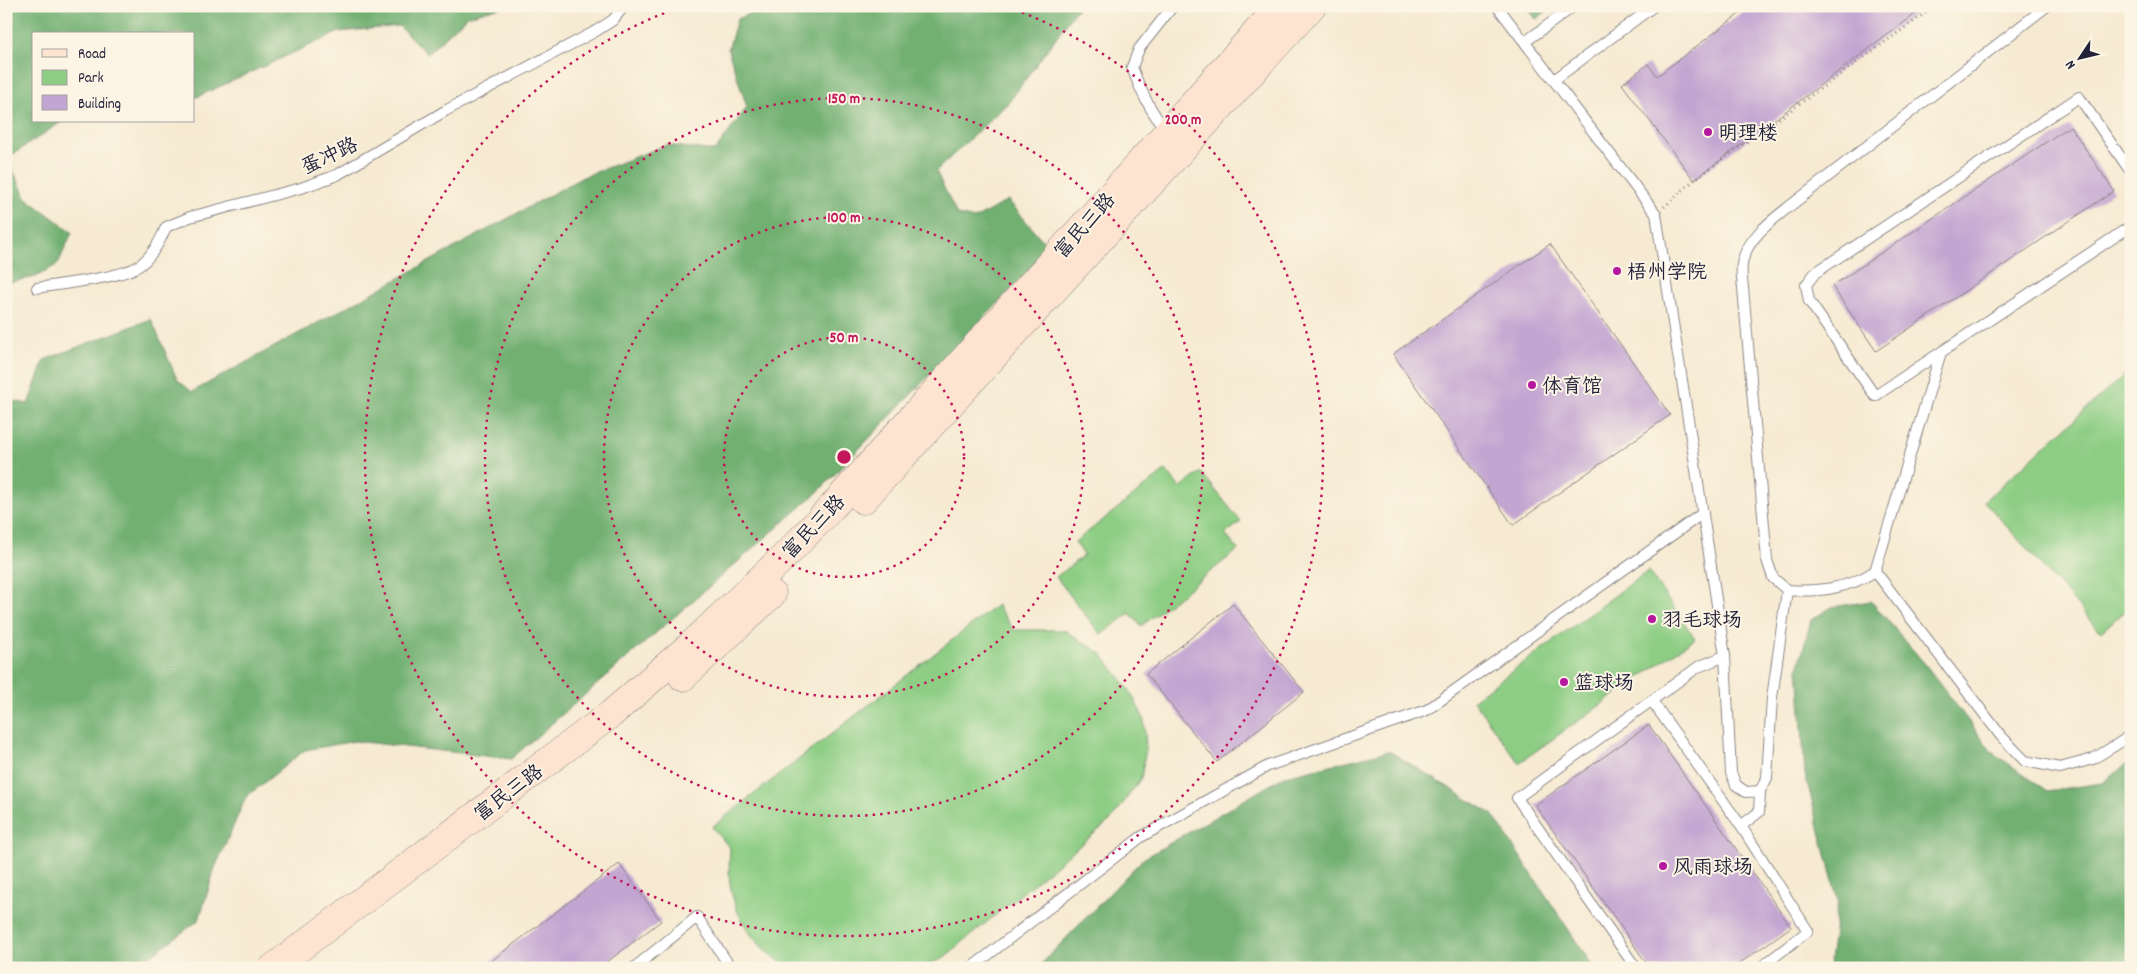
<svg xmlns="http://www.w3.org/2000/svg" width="2137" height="974" viewBox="0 0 2137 974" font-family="Dekko,'LXGW WenKai TC',sans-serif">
<rect width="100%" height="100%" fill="#fcf5e5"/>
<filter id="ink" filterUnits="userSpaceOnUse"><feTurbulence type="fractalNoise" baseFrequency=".02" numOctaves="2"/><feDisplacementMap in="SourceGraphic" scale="10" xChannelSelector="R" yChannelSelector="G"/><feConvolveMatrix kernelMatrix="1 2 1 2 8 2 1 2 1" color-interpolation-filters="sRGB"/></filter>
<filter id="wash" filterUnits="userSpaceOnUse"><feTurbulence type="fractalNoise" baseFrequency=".0096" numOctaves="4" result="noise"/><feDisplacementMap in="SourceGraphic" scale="20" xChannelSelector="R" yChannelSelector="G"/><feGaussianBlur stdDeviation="1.12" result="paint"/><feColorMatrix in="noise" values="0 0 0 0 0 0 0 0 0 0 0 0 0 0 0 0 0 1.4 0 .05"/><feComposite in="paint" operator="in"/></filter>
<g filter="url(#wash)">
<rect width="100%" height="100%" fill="#f6ead2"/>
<path fill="#8dcd84" stroke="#587860" d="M 2131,369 L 2131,605 L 2101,632 L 1984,501 Z
M 1166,470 L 1180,488 L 1201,472 L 1241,522 L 1225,534 L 1238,550 L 1141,626 L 1130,613 L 1101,635 L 1056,577 L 1084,555 L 1075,542 Z
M 1648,571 L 1695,638 L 1519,763 L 1473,700 Z
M 997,605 L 1014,630 L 1064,630 L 1102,654 L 1130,691 L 1144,719 L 1146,749 L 1141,778 L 1112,819 L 942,959 L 920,968 L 795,968 C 765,958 741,928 733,898 C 728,881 729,865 730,848 L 712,827 Z"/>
<path fill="#72b072" stroke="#4a6956" d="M 6,6 L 504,6 L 468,16 L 427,54 L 399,26 L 339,32 L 197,97 L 194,96 L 194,34 L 34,34 L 34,121 L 63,121 L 7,158 L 26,198 L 72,232 L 58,264 L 36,277 L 6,283 Z
M 767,6 L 1079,6 L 1009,102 L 936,171 L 957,215 L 975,219 L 1008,200 L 1050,249 L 818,492 L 511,759 L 355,741 L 305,750 L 246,797 L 215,868 L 199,920 L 134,968 L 6,968 L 6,666 L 12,641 L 6,634 L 6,399 L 28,404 L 44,360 L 151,319 L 177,379 L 192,392 L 583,177 L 666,145 L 715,151 L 747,107 L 728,50 L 737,19 Z
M 1526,6 L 1554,6 L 1536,19 Z
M 1871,601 L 1925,664 L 1992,752 L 2047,791 L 2102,783 L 2131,761 L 2131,968 L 1829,968 L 1838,901 L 1805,774 L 1798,668 L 1811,620 L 1832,607 Z
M 1389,751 L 1492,814 L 1594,968 L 1042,968 L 1043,962 L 1143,859 L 1285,776 Z"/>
<g id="blocks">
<path fill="#c2a5d1" d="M 1750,6 L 1926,6 L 1694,180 L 1622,84 L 1648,64 L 1657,76 Z
M 2070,126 L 2114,191 L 1876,351 L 1832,286 Z
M 1550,244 L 1670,415 L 1513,525 L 1393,354 Z
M 1233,604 L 1304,692 L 1217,762 L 1146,674 Z
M 1649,725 L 1791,927 L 1733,968 L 1650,968 L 1535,805 Z
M 619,864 L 661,921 L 599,968 L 482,968 Z"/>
</g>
</g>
<g filter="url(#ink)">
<use href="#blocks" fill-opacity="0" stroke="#8c8686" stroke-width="1"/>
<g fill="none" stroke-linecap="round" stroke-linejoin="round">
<g stroke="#8c8686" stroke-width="12">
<path id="service" d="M 1497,6 L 1656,214 L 1725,656 L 1731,773 L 1736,785 L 1746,792 L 1760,791 L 1767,778 L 1772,698 L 1787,590
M 1525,42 L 1574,6
M 1554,80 L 1654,6
M 1167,131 C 1150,111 1141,92 1132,67 L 1139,49 L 1173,6
M 2131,172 L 2079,97 L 1815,273 L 1806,285 L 1809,301 L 1875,396 L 2131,226
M 37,288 C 60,284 123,278 140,265 C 153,255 160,241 166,227 L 190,217 L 301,188 L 337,175 L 445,111 L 596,31 L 613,20 L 624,6
M 1941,352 L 1875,571 C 1848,589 1819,592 1787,590 L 1773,578 L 1767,560 L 1743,288 C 1742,280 1741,272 1742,264 C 1746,239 1771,221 1790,206 L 2047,6
M 1875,571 L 2001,736 L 2025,761 L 2060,768 L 2093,759 L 2124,740 L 2131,733
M 1652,701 L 1741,826 L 1808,931 L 1760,968
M 1741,826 L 1759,812 L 1760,791
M 634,968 L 697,917 L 731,968
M 971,968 L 1141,837 L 1268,766 L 1427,710 L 1703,513
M 1636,968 L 1517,798 L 1698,667 L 1725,656"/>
</g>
<g stroke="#8c8686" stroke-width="29">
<path id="secondary" d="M 863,500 L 1312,6
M 683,677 L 772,594
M 273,968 L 611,714 L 692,644 L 788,553 L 833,506 L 1280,6"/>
</g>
<path stroke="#8c8686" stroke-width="3" stroke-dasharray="1 4" stroke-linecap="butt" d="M 1664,207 L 1694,180 L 1935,6"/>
<use href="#service" stroke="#fff" stroke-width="10"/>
<use href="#secondary" stroke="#fde4d0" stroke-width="28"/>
</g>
</g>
<g fill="none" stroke="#c2185b" stroke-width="2.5" stroke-dasharray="2.5 5">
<circle cx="844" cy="457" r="120"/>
<circle cx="844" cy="457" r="240"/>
<circle cx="844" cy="457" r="359"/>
<path d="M1008 7A479 479 0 1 1 680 7"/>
</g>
<g fill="#b5179e" stroke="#fcf5e5" stroke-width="2">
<circle cx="1708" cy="132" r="5"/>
<circle cx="1617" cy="271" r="5"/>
<circle cx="1532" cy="385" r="5"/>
<circle cx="1652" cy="619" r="5"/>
<circle cx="1564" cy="682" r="5"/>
<circle cx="1663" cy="866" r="5"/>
</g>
<g text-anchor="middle" stroke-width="4" stroke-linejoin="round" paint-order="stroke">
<g font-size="20" fill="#22223b" stroke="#fcf5e5" text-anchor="start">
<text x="1718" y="139">明理楼</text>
<text x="1627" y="278">梧州学院</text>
<text x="1542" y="392">体育馆</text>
<text x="1662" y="626">羽毛球场</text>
<text x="1574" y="689">篮球场</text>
<text x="1673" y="873">风雨球场</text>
</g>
<g font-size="20" fill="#22223b" stroke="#fcf5e5">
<text transform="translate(329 155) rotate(-25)" y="7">蛋冲路</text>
<text transform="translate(1084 225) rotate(-48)" y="7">富民三路</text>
<text transform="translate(813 526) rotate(-46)" y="7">富民三路</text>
<text transform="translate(508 792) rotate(-37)" y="7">富民三路</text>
</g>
</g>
<circle cx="844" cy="457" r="8" fill="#c2185b" stroke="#fcf5e5" stroke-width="2.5"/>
<g font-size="15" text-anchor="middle" font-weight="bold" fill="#c2185b" stroke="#fcf5e5" stroke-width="4" stroke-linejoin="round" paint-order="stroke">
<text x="844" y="103">150 m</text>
<text x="1183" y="124">200 m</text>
<text x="844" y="222">100 m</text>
<text x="844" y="342">50 m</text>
</g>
<rect width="2137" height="974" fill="none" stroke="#fcf5e5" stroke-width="25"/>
<rect x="32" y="32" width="162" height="90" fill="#fcf5e5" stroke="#a5a1a1"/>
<rect x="42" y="49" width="25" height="8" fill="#fde4d0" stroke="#a5a1a1"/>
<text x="78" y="58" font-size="15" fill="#22223b">Road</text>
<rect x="42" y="70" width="25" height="15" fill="#8dcd84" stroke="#a5a1a1"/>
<text x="78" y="82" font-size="15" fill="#22223b">Park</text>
<rect x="42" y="95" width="25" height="15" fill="#c2a5d1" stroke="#a5a1a1"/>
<text x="78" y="108" font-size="15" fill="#22223b">Building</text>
<g transform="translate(2080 58) rotate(235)" stroke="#fcf5e5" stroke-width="4" paint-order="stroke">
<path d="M0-4L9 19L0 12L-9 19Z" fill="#22223b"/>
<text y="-8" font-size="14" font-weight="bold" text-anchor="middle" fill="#22223b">N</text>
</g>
</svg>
